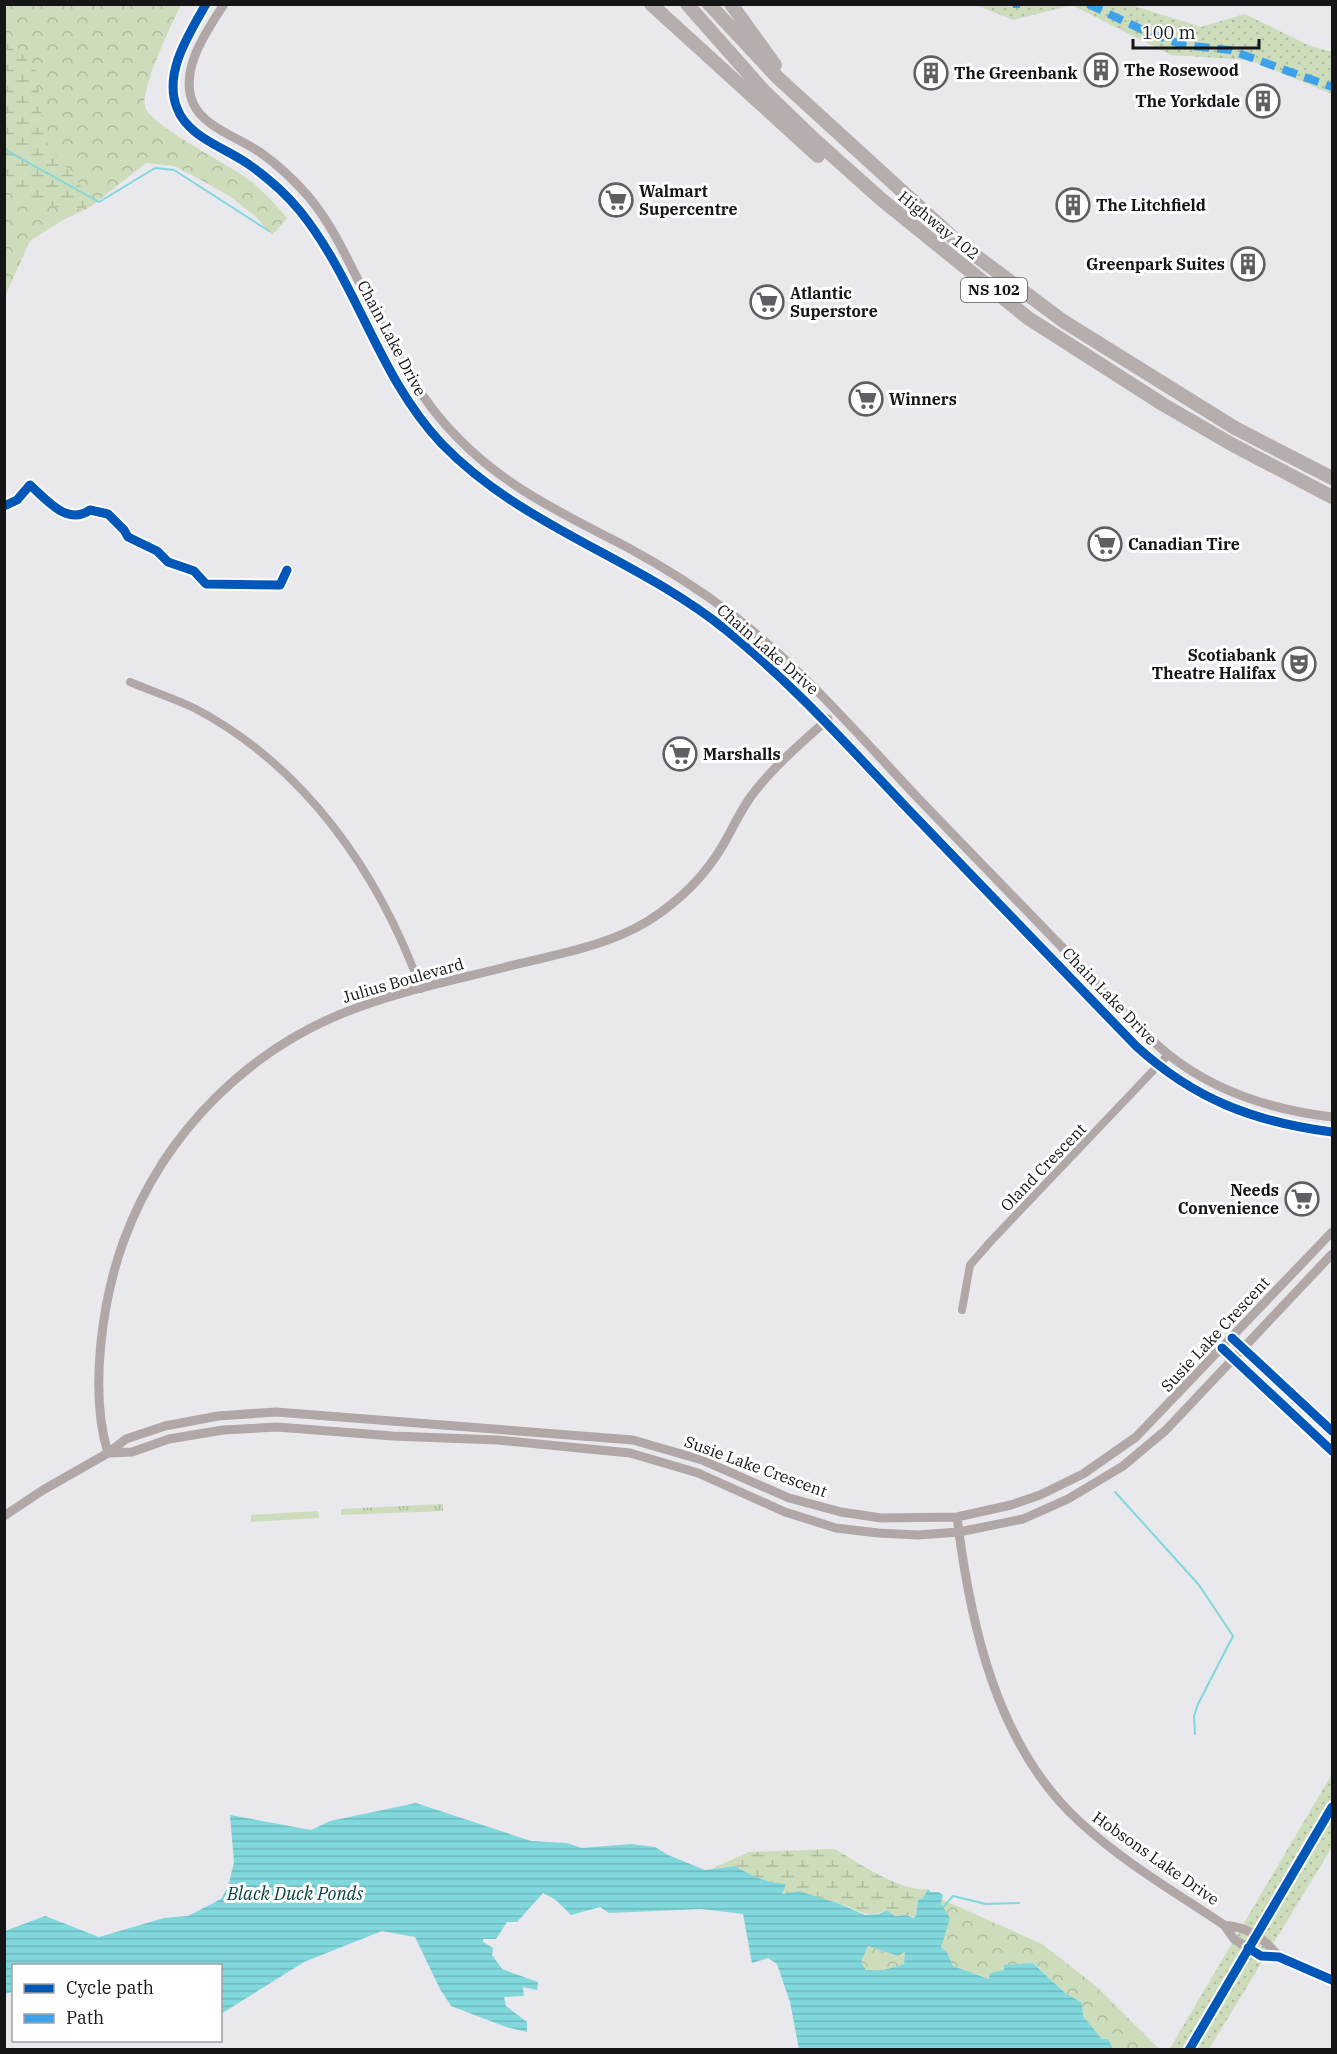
<svg xmlns="http://www.w3.org/2000/svg" width="1337" height="2054" viewBox="0 0 1337 2054" font-family="'IBM Plex Serif',serif">
<defs>
<pattern id="grass-tufts" width="24" height="20" patternUnits="userSpaceOnUse" patternTransform="scale(1.5)"><rect width="24" height="20" fill="#cddcbb"/><path d="M3 7l-1-3M5 7V3M7 7l1-3M15 17l-1-3M17 17v-4M19 17l1-3" fill="none" stroke="#afbca0"/></pattern>
<pattern id="forest-crowns" width="20" height="18" patternUnits="userSpaceOnUse" patternTransform="scale(1.5)"><rect width="20" height="18" fill="#cddcbb"/><path d="M2 6a3 3 0 1 1 6 0M12 15a3 3 0 1 1 6 0" fill="none" stroke="#afbca0"/></pattern>
<pattern id="wetland-marsh" width="20" height="14" patternUnits="userSpaceOnUse" patternTransform="scale(1.5)"><rect width="20" height="14" fill="#cddcbb"/><path d="M1 5h8M5 5V1M11 12h8M15 12V8" fill="none" stroke="#afbca0"/></pattern>
<pattern id="park-dots" width="8" height="8" patternUnits="userSpaceOnUse" patternTransform="scale(1.5)"><rect width="8" height="8" fill="#cddcbb"/><path d="M2 2h.1M6 6h.1" fill="none" stroke="#afbca0" stroke-width="1.8" stroke-linecap="round"/></pattern>
<pattern id="water-rules" width="6" height="5" patternUnits="userSpaceOnUse" patternTransform="scale(1.5)"><rect width="6" height="5" fill="#80d8dc"/><path d="M0 2.5h6" fill="none" stroke="#6eb8bc"/></pattern>
</defs>
<rect width="100%" height="100%" fill="#e8e8ed"/>
<path fill="url(#grass-tufts)" d="M 443,1504 L 443,1511 L 341,1515 L 341,1509 Z
M 318,1511 L 319,1518 L 251,1522 L 251,1515 Z"/>
<path fill="url(#forest-crowns)" d="M 5,5 L 181,5 C 172,22 140,90 145,107 C 149,124 229,165 248,179 C 263,190 275,204 287,218 L 272,235 L 256,217 L 231,197 L 203,181 L 174,166 L 146,163 L 90,207 L 63,220 L 30,241 L 5,296 Z
M 941,1899 L 1042,1944 L 1096,1986 L 1159,2049 L 1112,2049 L 1108,2039 L 1102,2039 L 1083,2016 L 1082,2003 L 1064,1992 L 1034,1963 L 1004,1966 L 1004,1970 L 990,1973 L 990,1979 L 953,1966 L 947,1952 L 941,1947 L 944,1934 Z
M 868,1946 L 898,1956 L 905,1952 L 904,1964 L 884,1970 L 866,1970 L 861,1962 Z"/>
<path fill="url(#wetland-marsh)" d="M 5,41 L 16,46 L 36,71 L 45,140 L 93,202 L 82,209 L 33,205 L 5,185 Z
M 835,1849 C 857,1862 902,1893 928,1889 L 923,1898 L 918,1900 L 915,1917 L 906,1915 L 895,1916 L 887,1910 C 863,1920 858,1908 837,1903 C 819,1899 800,1897 781,1894 L 786,1884 C 766,1883 752,1876 735,1866 L 711,1869 L 749,1852 Z"/>
<path fill="url(#park-dots)" d="M 976,5 L 1132,5 L 1201,27 L 1245,14 L 1308,45 L 1332,52 L 1332,94 L 1249,60 L 1171,55 L 1072,5 L 1013,20 Z
M 1332,1774 L 1332,1847 L 1209,2049 L 1169,2050 Z"/>
<path fill="url(#water-rules)" fill-rule="evenodd" d="M 416,1803 L 531,1841 L 567,1843 L 582,1848 L 631,1844 L 655,1847 L 668,1855 L 705,1870 L 735,1866 C 752,1876 766,1883 786,1884 L 782,1894 L 799,1891 L 840,1904 L 865,1915 L 879,1914 L 887,1910 L 895,1916 L 906,1915 L 914,1918 L 916,1915 L 918,1900 L 923,1898 L 928,1889 L 931,1892 L 938,1892 L 943,1895 L 941,1904 L 950,1918 L 941,1947 L 947,1952 L 953,1966 L 989,1979 L 990,1973 L 1004,1970 L 1004,1965 L 1033,1963 L 1064,1992 L 1082,2003 L 1083,2016 L 1102,2039 L 1108,2039 L 1113,2049 L 799,2049 L 790,2002 L 777,1964 L 768,1958 L 752,1963 L 743,1914 L 701,1909 L 609,1913 L 600,1907 L 571,1915 L 556,1900 L 543,1893 L 517,1922 L 507,1922 L 496,1939 L 483,1939 L 483,1942 L 493,1948 L 492,1955 L 502,1969 L 538,1982 L 537,1990 L 523,1987 L 524,1996 L 504,1997 L 506,2006 L 527,2022 L 527,2032 L 506,2027 L 451,2006 L 440,1989 L 415,1937 L 382,1931 L 304,1962 L 221,2014 L 220,1966 L 14,1966 L 13,1992 L 5,1994 L 5,1931 L 45,1916 L 99,1937 L 164,1918 L 188,1916 L 221,1899 L 228,1887 L 234,1862 L 230,1815 L 311,1830 L 330,1821 ZM 868,1946 L 898,1956 L 905,1952 L 904,1964 L 884,1970 L 866,1970 L 861,1962 Z"/>
<g fill="none" stroke-linecap="round" stroke-linejoin="round">
<path stroke="#80d8dc" stroke-width="2" d="M 4,149 L 99,202 L 155,168 L 174,170 L 269,231
M 1115,1492 L 1199,1585 L 1233,1636 L 1198,1704 L 1194,1716 L 1195,1734
M 943,1907 L 953,1896 L 986,1904 L 1019,1903"/>
<path stroke="#b1a7a6" stroke-width="8" d="M 130,682 C 151,691 173,698 194,708 C 305,766 379,873 421,989
M 962,1310 L 970,1265 L 991,1241 L 1168,1055
M 1232,1338 L 1332,1431
M 1222,1348 L 1332,1451"/>
<path stroke="#b1a7a6" stroke-width="9" d="M 206,4 C 189,34 163,73 177,108 C 188,138 227,148 251,166 C 269,179 286,194 300,211 C 358,283 378,377 442,444 C 522,527 637,558 726,630 C 792,683 847,745 905,806 C 982,886 1059,967 1136,1046 C 1195,1100 1255,1122 1332,1132
M 224,4 C 206,32 179,70 193,103 C 203,127 240,138 261,153 C 278,165 294,180 308,196 C 330,222 344,252 359,282 C 388,337 413,393 458,438 C 505,487 565,515 625,546 C 662,566 699,589 733,615 C 801,668 857,733 916,796 C 983,866 1052,936 1119,1007 C 1135,1023 1151,1041 1169,1055 C 1217,1093 1273,1110 1332,1117
M 108,1453 L 132,1452 L 169,1439 L 223,1430 L 277,1427 L 393,1436 L 497,1440 L 630,1453 L 698,1473 L 785,1512 L 836,1528 L 878,1533 L 918,1535 L 959,1532 L 1023,1519 L 1068,1499 L 1123,1466 L 1166,1430 L 1332,1254
M 108,1453 C 89,1392 102,1300 124,1240 C 164,1132 250,1046 359,1007 C 405,990 454,980 502,968 C 551,955 604,948 648,921 C 678,902 705,876 723,845 C 733,828 740,811 752,795 C 774,766 801,743 828,719
M 4,1516 L 43,1490 L 108,1453 L 126,1439 L 165,1426 L 218,1416 L 276,1412 L 633,1440 L 702,1460 L 789,1498 L 841,1512 L 881,1518 L 957,1517 L 1011,1505 L 1040,1495 L 1083,1474 L 1136,1437 L 1332,1232
M 957,1517 C 970,1624 997,1747 1080,1822 C 1123,1862 1175,1892 1224,1925 L 1234,1939 L 1261,1956 L 1279,1957 L 1332,1980
M 1224,1925 C 1248,1927 1264,1938 1279,1957"/>
<path stroke="#b5aead" stroke-width="14" d="M 651,4 L 818,156
M 687,4 L 763,90 L 816,141 L 882,200 L 1028,318 L 1164,405 L 1233,445 L 1332,497
M 709,4 L 777,77 L 960,244 L 1063,321 L 1235,428 L 1332,478
M 731,4 L 775,65"/>
<path stroke="#3da2ea" stroke-width="8" stroke-dasharray="15 8" stroke-linecap="butt" d="M 1013,4 L 1020,4
M 1088,4 L 1147,32 L 1183,45 L 1230,50 L 1332,87"/>
<g stroke="#fff" stroke-width="13">
<path id="cycleway" d="M 206,4 C 189,34 163,73 177,108 C 188,138 227,148 251,166 C 269,179 286,194 300,211 C 358,283 378,377 442,444 C 522,527 637,558 726,630 C 792,683 847,745 905,806 C 982,886 1059,967 1136,1046 C 1195,1100 1255,1122 1332,1132
M 4,506 L 17,500 L 30,485 C 47,500 67,526 90,510 L 108,514 L 124,530 L 128,537 L 157,551 L 168,562 L 194,571 L 206,584 L 280,585 L 287,570
M 1232,1338 L 1332,1431
M 1222,1348 L 1332,1451
M 1248,1948 L 1261,1956 L 1279,1957 L 1332,1980
M 1189,2050 L 1332,1807"/>
</g>
<use href="#cycleway" stroke="#0057b8" stroke-width="9"/>
</g>
<defs>
<g id="building-ring" transform="scale(1.725)"><circle r="9.5" fill="#fff" stroke="#5f5f63" stroke-width="1.5"/><path d="M-4-6H4V6H1V3H-1V6H-4ZM-2.5-4.3h1.7v1.8h-1.7ZM.8-4.3h1.7v1.8H.8ZM-2.5-1h1.7V.8h-1.7ZM.8-1h1.7V.8H.8Z" fill="#5f5f63"/></g>
<g id="supermarket-ring" transform="scale(1.725)"><circle r="9.5" fill="#fff" stroke="#5f5f63" stroke-width="1.5"/><path d="M-6-5.5h2.5l.6 2H6L4.5 2H-2.5L-4.4-4H-6ZM-1.5 3.2a1.3 1.3 0 1 0 .1 0ZM3 3.2a1.3 1.3 0 1 0 .1 0Z" fill="#5f5f63"/></g>
<g id="theatre-ring" transform="scale(1.725)"><circle r="9.5" fill="#fff" stroke="#5f5f63" stroke-width="1.5"/><path d="M-5-5.5Q0-4 5-5.5V0Q5 5 0 6Q-5 5-5 0ZM-3.3-2.5H-1v1.5H-3.3ZM1-2.5H3.3v1.5H1ZM-2.8 1Q0 5.5 2.8 1Z" fill="#5f5f63"/></g>
</defs>
<g fill-rule="evenodd">
<use href="#building-ring" x="1101" y="70"/>
<use href="#building-ring" x="931" y="73"/>
<use href="#building-ring" x="1263" y="101"/>
<use href="#supermarket-ring" x="616" y="200"/>
<use href="#building-ring" x="1073" y="205"/>
<use href="#building-ring" x="1248" y="264"/>
<use href="#supermarket-ring" x="767" y="302"/>
<use href="#supermarket-ring" x="866" y="399"/>
<use href="#supermarket-ring" x="1105" y="544"/>
<use href="#theatre-ring" x="1299" y="664"/>
<use href="#supermarket-ring" x="680" y="754"/>
<use href="#supermarket-ring" x="1302" y="1199"/>
</g>
<g text-anchor="middle" stroke-width="6" stroke-linejoin="round" paint-order="stroke">
<rect fill="#fff" stroke="#5b5b5d" stroke-width="1.5" x="961" y="278" width="66" height="24" rx="4.5"/>
<g font-size="15" font-weight="bold" fill="#151518">
<text x="994" y="295">NS 102</text>
</g>
<g font-size="16" font-weight="bold" fill="#151518" stroke="#fff" text-anchor="start">
<text x="1124" y="76">The Rosewood</text>
<text x="954" y="79">The Greenbank</text>
<text x="1240" y="107" text-anchor="end">The Yorkdale</text>
<text x="639" y="197">Walmart<tspan x="639" dy="18">Supercentre</tspan></text>
<text x="1096" y="211">The Litchfield</text>
<text x="1225" y="270" text-anchor="end">Greenpark Suites</text>
<text x="790" y="299">Atlantic<tspan x="790" dy="18">Superstore</tspan></text>
<text x="889" y="405">Winners</text>
<text x="1128" y="550">Canadian Tire</text>
<text x="1276" y="661" text-anchor="end">Scotiabank<tspan x="1276" dy="18">Theatre Halifax</tspan></text>
<text x="703" y="760">Marshalls</text>
<text x="1279" y="1196" text-anchor="end">Needs<tspan x="1279" dy="18">Convenience</tspan></text>
</g>
<g font-size="16" fill="#151518" stroke="#fff">
<text transform="translate(939 225) rotate(39)" y="6">Highway 102</text>
<text transform="translate(392 338) rotate(62)" y="6">Chain Lake Drive</text>
<text transform="translate(768 649) rotate(41)" y="6">Chain Lake Drive</text>
<text transform="translate(403 980) rotate(-16)" y="6">Julius Boulevard</text>
<text transform="translate(1110 996) rotate(46)" y="6">Chain Lake Drive</text>
<text transform="translate(1043 1167) rotate(-46)" y="6">Oland Crescent</text>
<text transform="translate(1215 1334) rotate(-47)" y="6">Susie Lake Crescent</text>
<text transform="translate(756 1466) rotate(20)" y="6">Susie Lake Crescent</text>
<text transform="translate(1156 1858) rotate(35)" y="6">Hobsons Lake Drive</text>
</g>
<g font-size="18" font-style="italic" fill="#013f40" stroke="#fff">
<text x="295" y="1900">Black Duck Ponds</text>
</g>
</g>
<rect width="1337" height="2054" fill="none" stroke="#151518" stroke-width="12"/>
<rect x="12" y="1964" width="210" height="78" fill="#ffffff" stroke="#a1a1a3" stroke-width="1.5"/>
<rect x="24" y="1984" width="30" height="9" fill="#0057b8" stroke="#a1a1a3" stroke-width="1.5"/>
<text x="66" y="1994" font-size="18" fill="#151518">Cycle path</text>
<rect x="24" y="2014" width="30" height="9" fill="#3da2ea" stroke="#a1a1a3" stroke-width="1.5"/>
<text x="66" y="2024" font-size="18" fill="#151518">Path</text>
<path d="M1133 39v9h126v-9" fill="none" stroke="#151518" stroke-width="3"/>
<text x="1142" y="39" font-size="18" fill="#151518" stroke="#ffffff" stroke-width="4.5" paint-order="stroke">100 m</text>
</svg>
